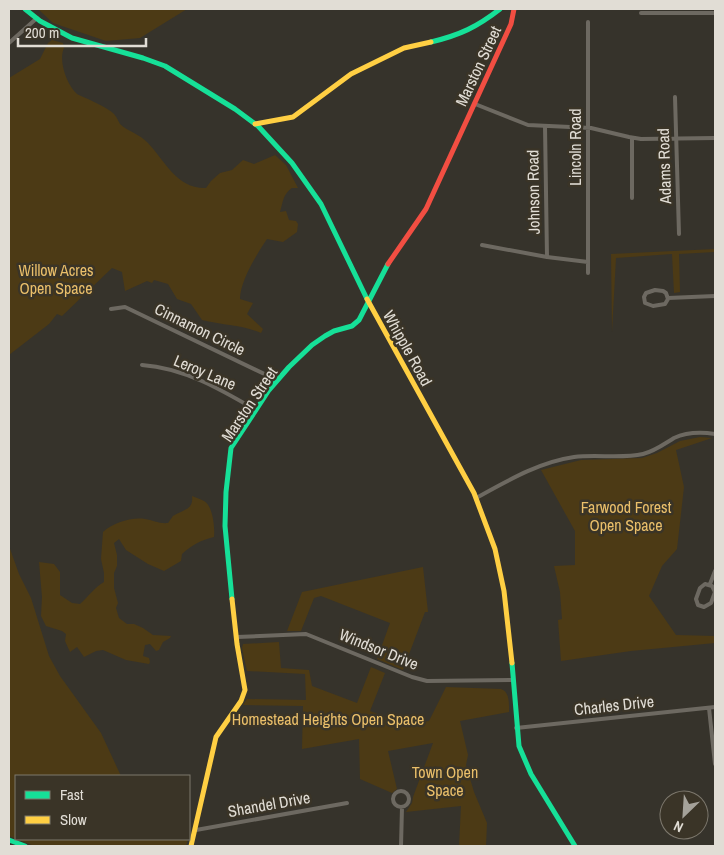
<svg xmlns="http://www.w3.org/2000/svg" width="724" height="855" viewBox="0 0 724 855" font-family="'Archivo Narrow',sans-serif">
<rect width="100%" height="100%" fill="#36332b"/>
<path fill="#4c3a15" d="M 38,9 L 187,9 L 140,38 L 106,41 L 53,23 Z
M 52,40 L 63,43 L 64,48 C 58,61 67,85 77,94 C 80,96 84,97 88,99 C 96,103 108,108 114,114 C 117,117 118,121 120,124 C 127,131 140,134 148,143 C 165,161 177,189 206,188 L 211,181 L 220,173 L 232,170 L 243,160 L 254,164 L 275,155 L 286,165 L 298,188 L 292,188 C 283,194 283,202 280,212 L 286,211 L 289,220 L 296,221 L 298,224 L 297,232 L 283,242 L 267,239 C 257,254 240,281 240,299 L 253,303 L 247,314 L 263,329 L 261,333 C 243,325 222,325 202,320 L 191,304 L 177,299 L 168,284 L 154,280 L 152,283 L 147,281 L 125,291 L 122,272 L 112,268 L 62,316 L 57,314 L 49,324 L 9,355 L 9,78 L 40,59 L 48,43 Z
M 715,249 L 715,252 L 679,254 L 680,292 L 674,293 L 672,254 L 616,258 L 612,332 L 611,254 Z
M 700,437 L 712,438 L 676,450 L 684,487 L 677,549 L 662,566 L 649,596 L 676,635 L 715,636 L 715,643 L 631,651 L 561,661 L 558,620 L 562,619 L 560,592 L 554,566 L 575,565 L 575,531 L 541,470 L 581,460 L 642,458 L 657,453 L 680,441 Z
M 192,496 C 196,498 201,499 204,501 C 213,506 215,528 214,537 C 201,540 192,545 182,554 L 181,561 L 164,571 L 148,564 L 126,550 L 119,539 L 114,543 L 117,555 L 117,566 L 114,573 L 114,588 L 118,603 L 116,608 L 119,618 L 127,624 L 134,624 L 143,628 L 153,635 L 171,636 L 170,638 L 163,642 L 159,650 L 156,651 L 150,644 L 145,645 L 143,656 L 149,658 L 150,662 L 149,664 L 126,660 L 103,650 L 96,651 L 84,657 L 77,647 L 70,652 L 65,641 L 66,634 L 62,631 L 46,626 L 41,616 L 42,597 L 39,562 L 54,564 L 60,572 L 60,595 L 72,603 L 80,604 C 89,596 94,588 104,582 L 104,573 L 101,559 L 103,532 C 113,523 131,517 145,519 C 153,520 159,524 168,523 C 169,522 172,517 173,516 C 182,510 194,510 192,496 Z
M 9,546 L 19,574 L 31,598 L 49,656 L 60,676 L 101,733 L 121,776 L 16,776 L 16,839 L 188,839 L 186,846 L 34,846 L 9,836 Z
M 423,567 L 428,612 L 425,612 L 403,670 L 377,659 L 390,623 L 321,596 L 314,598 L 301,631 L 287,631 L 302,592 Z
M 279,642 L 281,668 L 309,670 L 312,686 L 357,703 L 371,667 L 385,673 L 370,711 L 406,725 L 429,721 L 446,687 L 501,689 C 510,692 509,704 509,712 L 460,721 L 468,755 L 466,765 L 474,792 L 487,823 L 486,846 L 459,846 L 461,806 L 406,812 L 412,803 L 413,797 L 433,743 L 388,751 L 397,789 L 392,793 L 360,779 L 359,739 L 302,749 L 303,706 L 243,705 L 247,699 L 306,700 L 305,674 L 247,671 L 242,648 L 243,644 Z"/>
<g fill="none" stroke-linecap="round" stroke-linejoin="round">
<path stroke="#6d6961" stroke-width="4" d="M 641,13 L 715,13
M 9,43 L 37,18
M 675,97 L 679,234
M 475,104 L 528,125 L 591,128 L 629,137 L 641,139 L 715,138
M 545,126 L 547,257
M 632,138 L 632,198
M 482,245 L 547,257 L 588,262
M 588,273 L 588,22
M 655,290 L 663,291 L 666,293 L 668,299 L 665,304 L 653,306 L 645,303 L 644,297 L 646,293 Z
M 668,298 L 715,296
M 111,309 L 125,307 L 277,380
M 142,365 C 184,368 220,389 256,410
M 476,498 C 507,481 539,462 574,457 C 597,454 621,459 643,454 C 655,451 664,444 674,438 C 687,432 702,432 715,434
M 705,584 L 712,586 L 715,592 L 711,603 L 704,607 L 698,605 L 696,599 L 700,588 Z
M 710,584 L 715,571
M 237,637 L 306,634 L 412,677 L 427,681 L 513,680
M 709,708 L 715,764
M 516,728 L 715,707
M393 799a8 8 0 1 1 16 0a8 8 0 1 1-16 0Z
M 196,830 L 347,803
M 401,846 L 402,807"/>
<path stroke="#16e098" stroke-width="5" d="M 25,9 L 40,21 L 72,38 L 143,58 L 165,66 L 235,109 L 258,126 L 292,163 L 321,204 L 367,299
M 431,42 C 460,35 477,27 500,9
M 232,599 L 225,526 L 226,492 L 231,448 L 269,390 L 289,367 L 312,345 L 325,336 L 334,331 L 352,326 L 359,320 L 388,264
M 512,663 L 519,746 L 531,774 L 575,846
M 9,840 L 25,846"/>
<path stroke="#ffcf43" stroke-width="5" d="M 255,124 L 293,117 L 351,74 L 404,48 L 431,42
M 367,299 L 474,493 L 495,549 L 504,591 L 512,663
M 191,846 L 216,737 L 241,701 L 245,690 L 237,644 L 232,599"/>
<path stroke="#f24e42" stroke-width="5" d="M 388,264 L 426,209 L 511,24 L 514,9"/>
</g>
<g text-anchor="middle" stroke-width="5" stroke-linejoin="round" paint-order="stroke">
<g font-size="16" fill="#e1ddd5" stroke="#3a3427">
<text transform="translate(478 66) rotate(-65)" y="6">Marston Street</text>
<text transform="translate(575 147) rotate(-90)" y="6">Lincoln Road</text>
<text transform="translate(664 166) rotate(-92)" y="6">Adams Road</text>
<text transform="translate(533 192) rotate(-91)" y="6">Johnson Road</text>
<text transform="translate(200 329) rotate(26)" y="6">Cinnamon Circle</text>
<text transform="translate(408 348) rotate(61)" y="6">Whipple Road</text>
<text transform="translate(205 372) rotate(23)" y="6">Leroy Lane</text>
<text transform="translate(249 404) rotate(-56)" y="6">Marston Street</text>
<text transform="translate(379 649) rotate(22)" y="6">Windsor Drive</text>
<text transform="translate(614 705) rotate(-6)" y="6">Charles Drive</text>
<text transform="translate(269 804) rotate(-10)" y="6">Shandel Drive</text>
</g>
<g font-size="16" fill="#eabf6a" stroke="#3a3427">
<text x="56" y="276">Willow Acres<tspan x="56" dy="18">Open Space</tspan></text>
<text x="626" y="513">Farwood Forest<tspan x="626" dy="18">Open Space</tspan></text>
<text x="328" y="725">Homestead Heights Open Space</text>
<text x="445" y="778">Town Open<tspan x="445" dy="18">Space</tspan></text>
</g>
</g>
<rect width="724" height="855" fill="none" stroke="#e1ddd5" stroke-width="20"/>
<rect x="15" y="775" width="175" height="65" fill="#3a3427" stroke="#7d786d"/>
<rect x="25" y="791" width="25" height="8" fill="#16e098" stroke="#7d786d"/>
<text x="60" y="800" font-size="15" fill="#e1ddd5">Fast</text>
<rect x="25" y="816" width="25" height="8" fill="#ffcf43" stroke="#7d786d"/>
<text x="60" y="825" font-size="15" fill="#e1ddd5">Slow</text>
<g transform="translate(684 815) rotate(205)"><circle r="24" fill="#3a3427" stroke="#7d786d"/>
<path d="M0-4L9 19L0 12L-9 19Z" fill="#a5a29a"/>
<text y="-8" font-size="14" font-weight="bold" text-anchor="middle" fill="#e1ddd5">N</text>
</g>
<path d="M18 38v8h128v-8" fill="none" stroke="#e1ddd5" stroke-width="2.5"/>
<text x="25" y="38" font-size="15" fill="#e1ddd5" stroke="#3a3427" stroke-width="4" paint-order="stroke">200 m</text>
</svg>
